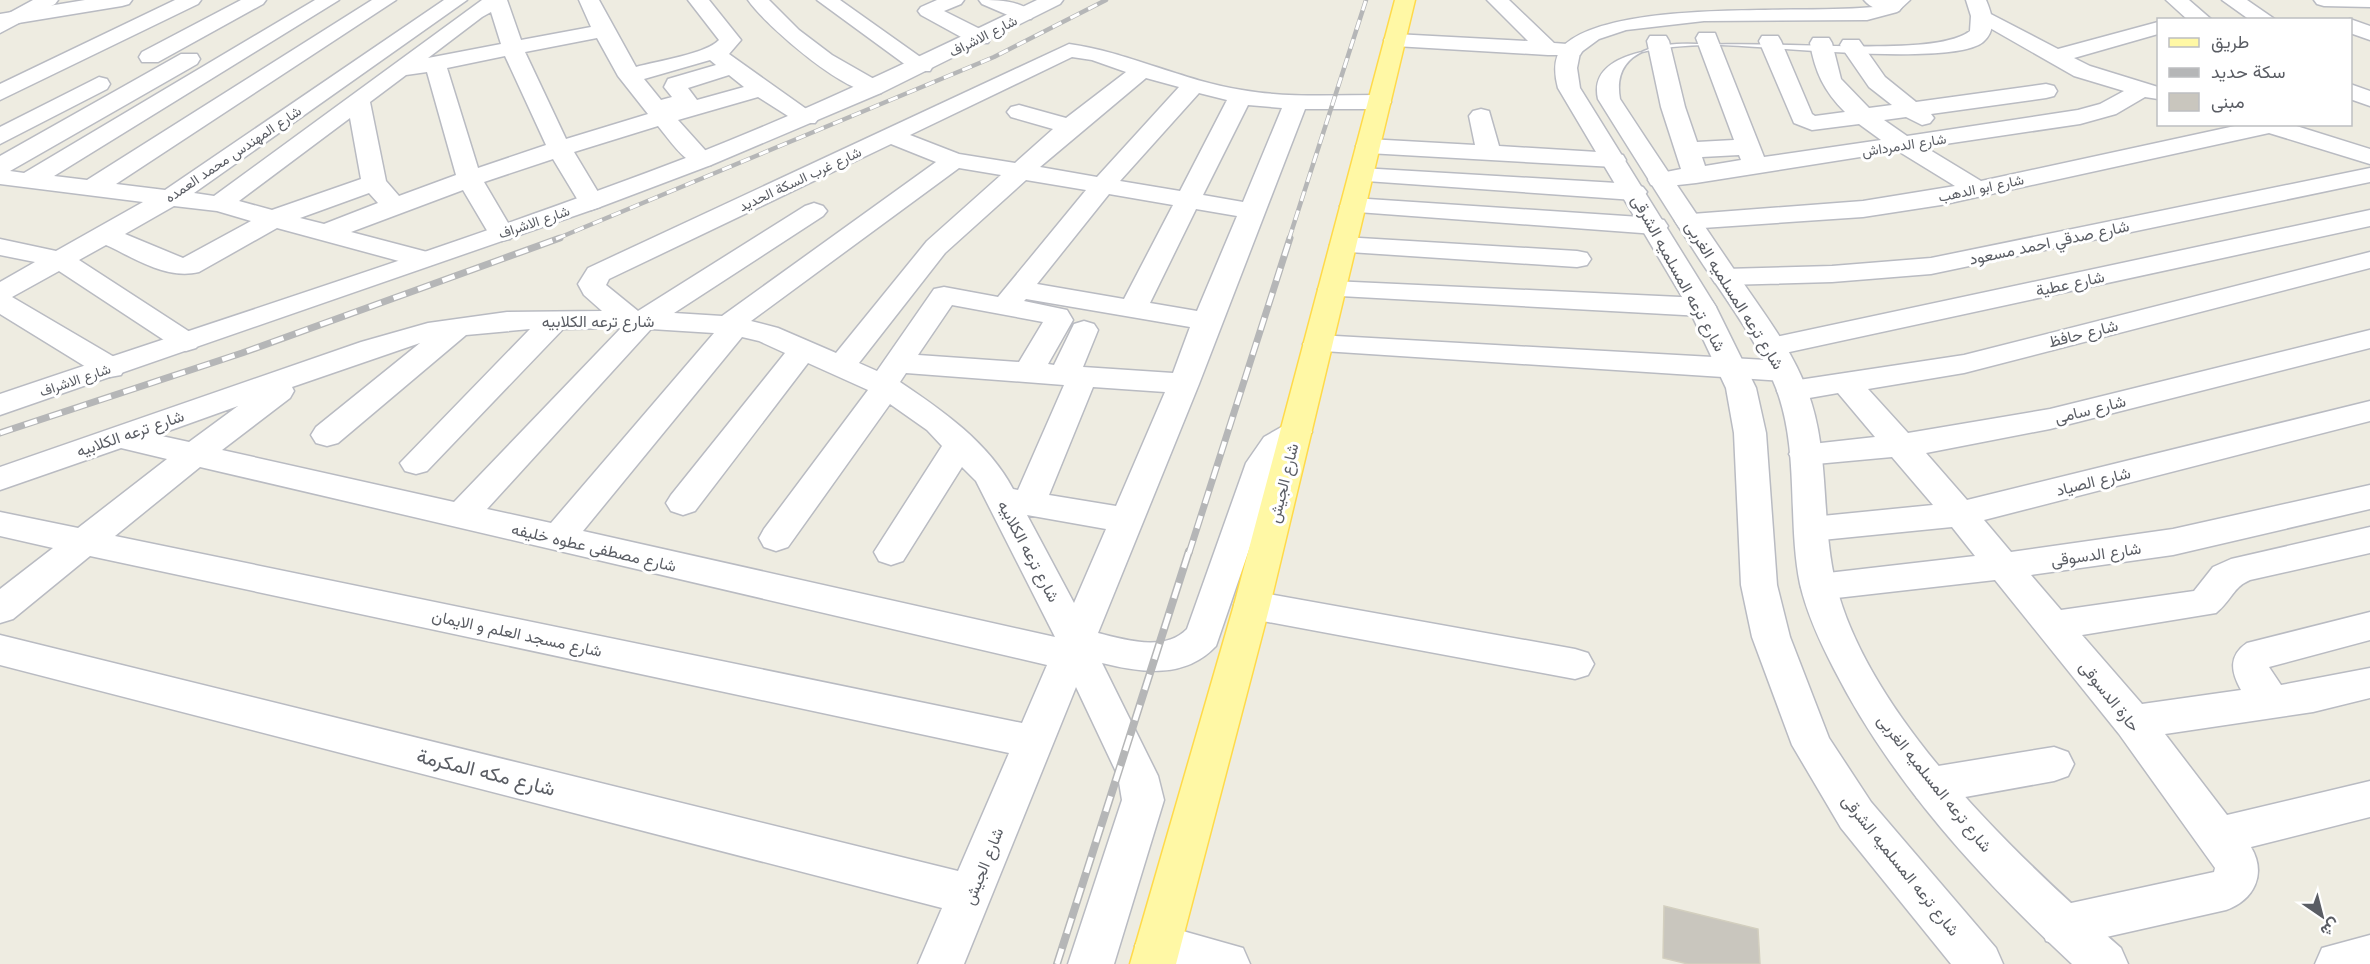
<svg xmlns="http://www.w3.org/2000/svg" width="2370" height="964" viewBox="0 0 2370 964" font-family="Helvetica,Vazirmatn,sans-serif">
<rect width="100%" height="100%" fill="#eeece1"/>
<path fill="#c9c6be" stroke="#d3cfbf" stroke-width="1.5" d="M 1664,906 L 1758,929 L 1760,964 L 1688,964 L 1663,958 Z"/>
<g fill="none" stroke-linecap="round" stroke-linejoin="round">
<g stroke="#b9bbc2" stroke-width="3">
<path id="minor" d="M 33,0 L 58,0 L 55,4 L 0,33 L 0,18 Z
M 175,0 L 201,0 L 198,4 L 0,100 L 0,84 Z
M 241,0 L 266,0 L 263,4 L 158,62 L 142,62 L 139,57 L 142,52 Z
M 315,0 L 339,0 L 54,176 L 87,180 L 372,0 L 396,0 L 116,184 L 165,190 L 444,0 L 467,0 L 194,193 L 214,196 L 482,0 L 507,0 L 521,40 L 591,27 L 579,0 L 599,0 L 636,67 C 657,61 706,54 719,40 L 688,0 L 709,0 L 741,40 L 729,54 L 819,118 L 815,123 L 799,123 L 758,97 L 678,120 L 714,160 L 711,165 C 688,171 671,141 658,126 L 574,152 L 604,202 L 600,207 L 591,210 L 582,207 L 553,159 L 484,182 L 514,233 L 510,239 L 501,241 L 492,239 L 463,190 L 351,232 L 431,253 L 435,259 L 431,265 L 421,267 L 277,228 L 199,272 C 166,280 135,258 106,245 L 79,260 L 196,336 L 201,342 L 196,348 L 186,351 L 176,348 L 59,271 L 12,297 L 121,361 L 125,368 L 121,375 L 110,377 L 99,375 L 0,314 L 0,282 L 35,262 L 0,255 L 0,239 L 56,251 L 143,202 L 0,184 L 0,156 L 181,54 L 197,54 L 200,59 L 197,64 L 10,171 L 24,173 ZM 491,12 L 501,44 L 428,58 L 482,17 ZM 597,38 L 618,76 L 648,114 L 566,139 L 525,52 ZM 505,56 L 546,145 L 478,168 L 447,68 ZM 710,60 L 716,65 L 668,79 L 664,87 L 672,97 L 661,100 L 644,79 ZM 427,72 L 456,175 L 399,196 L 386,181 L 370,102 L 406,75 ZM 729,75 L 744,87 L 697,100 L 688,88 ZM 350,118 L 361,179 L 272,210 L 239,201 ZM 369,193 L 378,203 L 324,224 L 300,218 ZM 174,206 L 217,211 L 251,221 L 183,258 L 125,234 Z
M 748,0 L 769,0 L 799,30 L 832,55 L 881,83 L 884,88 L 881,93 C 851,100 766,26 748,0 Z
M 817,0 L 840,0 L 933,66 L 930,71 L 914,71 Z
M 937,0 L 964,0 L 961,4 L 944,11 L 988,33 L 991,38 L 988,43 L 972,43 L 921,15 L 918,11 L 921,7 Z
M 979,0 C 996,0 1023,0 1034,15 L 1031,19 L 1017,19 L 982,4 Z
M 1487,0 L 1509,0 L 1554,43 L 1580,45 L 1583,50 L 1580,55 L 1548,55 L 1395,46 L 1387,45 L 1384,40 L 1387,35 L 1395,34 L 1528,41 Z
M 1864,0 L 1892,0 L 1902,7 L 1899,11 C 1888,14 1871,9 1864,0 Z
M 2166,0 L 2189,0 L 2212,20 L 2188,20 Z
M 2222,0 L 2247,0 L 2276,20 L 2250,20 Z
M 2314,0 L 2370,0 L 2370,7 L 2324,6 L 2317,4 Z
M 1983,10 L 2058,49 L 2158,22 L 2158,34 L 2074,58 L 2090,66 L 2158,87 L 2158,99 L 2145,97 L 2116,114 L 2080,124 L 1925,147 L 1981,181 L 2244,124 L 2290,124 L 2370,149 L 2370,164 L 2269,133 L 1941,205 L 1863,217 L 1688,229 L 1679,227 L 1675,221 L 1679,215 L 1863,201 L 1955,186 L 1898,151 L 1696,183 L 1660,187 L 1651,185 L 1648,180 L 1651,175 L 1681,169 L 1661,107 L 1647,41 L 1650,36 L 1666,36 L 1669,41 L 1685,107 L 1697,142 L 1734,140 L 1696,38 L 1699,33 L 1715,33 L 1764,157 L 1881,140 L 1859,124 L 1812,130 L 1794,123 L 1759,41 L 1762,36 L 1778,36 L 1781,41 L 1812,114 L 1815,116 L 1845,112 C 1824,91 1815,72 1810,43 L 1813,38 L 1829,38 L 1832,43 L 1841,79 L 1869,108 L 1892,105 L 1869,87 L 1840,45 L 1843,40 L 1859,40 L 1885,77 L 1916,102 L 2046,84 L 2054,86 L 2057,91 L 2054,96 L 2046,98 L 1931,114 L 1934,118 L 1930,123 L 1922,125 L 1906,117 L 1884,120 L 1907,136 L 2078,110 L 2100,104 L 2124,91 L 2074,76 L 1976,20 L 1973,16 L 1976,12 ZM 1739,155 L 1741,160 L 1705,166 L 1702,157 Z
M 2350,19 L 2370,26 L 2370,40 L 2350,33 L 2350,20 L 2347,20 Z
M 1069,44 C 1128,52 1183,81 1242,90 C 1287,98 1334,95 1380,95 L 1388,97 L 1391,102 L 1388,107 L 1380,109 L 1305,109 L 1199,384 L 1098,633 C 1126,640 1165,652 1187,629 L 1246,463 L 1264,437 L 1285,425 L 1296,421 L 1307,425 L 1312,432 C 1303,446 1288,451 1278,465 L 1216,646 C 1185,679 1142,673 1102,663 L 1158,776 L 1164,800 L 1114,964 L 1068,964 L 1122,800 L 1118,776 L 1076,687 L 964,964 L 918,964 L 942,908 L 0,665 L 0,635 L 958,871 L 1009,753 L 90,556 L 13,619 L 0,623 L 0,589 L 53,548 L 0,536 L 0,512 L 78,528 L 167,459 L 121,448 L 0,490 L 0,467 L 361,342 L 428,323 L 507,312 L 602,311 L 584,295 L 578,284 L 588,268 ZM 1072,57 L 1092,60 L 1126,72 L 1066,118 L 1019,105 L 1011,107 L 1007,112 L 1011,117 L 1053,129 L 1015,163 L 959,154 L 910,135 ZM 1146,78 L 1179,87 L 1097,177 L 1040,167 ZM 1199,93 L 1227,100 L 1180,191 L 1120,181 ZM 1248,105 L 1282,108 L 1243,202 L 1203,195 ZM 891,144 L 936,162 L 722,316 L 674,313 L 823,216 L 827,211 L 823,206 L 814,203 L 805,206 L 638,311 L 606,285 L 609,279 ZM 959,168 L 1001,175 L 927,241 L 836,353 L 778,328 L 751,321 ZM 1026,180 L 1086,190 L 998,297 L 944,287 L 934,289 L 877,371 L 859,363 L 945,253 ZM 1109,194 L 1173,205 L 1124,299 L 1037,284 ZM 1196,209 L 1237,216 L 1197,311 L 1150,303 ZM 1026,299 L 1190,327 L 1173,373 L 1083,367 L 1098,330 L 1094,324 L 1084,321 L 1074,324 L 1054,365 L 1048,364 L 1073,320 L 1067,310 L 1024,301 ZM 952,305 L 1043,322 L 1019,362 L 918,355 ZM 621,328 L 454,502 L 222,450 L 290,398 L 294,391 L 292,387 L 420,343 L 316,427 L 311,435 L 316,443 L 327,446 L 338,443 L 466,335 L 530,329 L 400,463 L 405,471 L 416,474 L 427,471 L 563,329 ZM 651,329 L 714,333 L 551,523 L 487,509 ZM 742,337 L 759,341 L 785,353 L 671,495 L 666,503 L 671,511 L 683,515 L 695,511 L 808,363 L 868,390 L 764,529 L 759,538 L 764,547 L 776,551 L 788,547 L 890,404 L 927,430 L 942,446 L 874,552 L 879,561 L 891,565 L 903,561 L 962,467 L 976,481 L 1055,637 L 583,531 ZM 906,373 L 1064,385 L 1018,490 L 1013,489 C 988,442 943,411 900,382 ZM 1093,387 L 1165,392 L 1116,506 L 1049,495 ZM 238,406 L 189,442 L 157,435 ZM 200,467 L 1047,665 L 1022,723 L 115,536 ZM 1027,515 L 1106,529 L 1074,603 Z
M 99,77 L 107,79 L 110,84 L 107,89 L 0,144 L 0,127 Z
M 2350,84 L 2370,91 L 2370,106 L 2350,99 Z
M 1481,109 L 1489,111 L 1499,146 L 1614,153 L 1623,155 L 1626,160 L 1623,165 L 1614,167 L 1368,153 L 1359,151 L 1356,146 L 1359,141 L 1368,139 L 1475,145 L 1469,116 L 1473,111 Z
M 1361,168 L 1634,184 L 1643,187 L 1647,192 L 1643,197 L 1634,200 L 1352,180 L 1349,175 L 1352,170 Z
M 2370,168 L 2370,182 L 1931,274 L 1832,282 L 1725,285 L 1715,283 L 1711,277 L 1715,271 L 1725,269 L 1832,266 L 1931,258 Z
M 1353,198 L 1655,218 L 1664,220 L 1668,226 L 1664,232 L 1655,234 L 1344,211 L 1340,206 L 1344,201 Z
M 2370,210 L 2370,226 L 1771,356 L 1761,353 L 1756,347 L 1761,341 L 1771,338 Z
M 1343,237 L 1577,251 L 1587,253 L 1591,259 L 1587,265 L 1577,267 L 1334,251 L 1330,245 L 1334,239 Z
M 2370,252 L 2370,268 L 1964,373 L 1868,389 L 1908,433 L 2050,409 L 2370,330 L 2370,348 L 2050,429 L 1926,453 L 1967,500 L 2370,401 L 2370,421 L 1984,520 L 2011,552 L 2173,529 L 2370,485 L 2370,509 L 2173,555 L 2031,575 L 2061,610 L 2194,591 L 2213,567 L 2231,559 L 2370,527 L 2370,553 L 2250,580 C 2233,587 2232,600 2216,613 L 2082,635 L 2142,704 L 2241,690 C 2231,672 2228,656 2247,643 L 2370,612 L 2370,640 L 2269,667 L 2281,685 L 2370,668 L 2370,698 L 2313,712 L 2165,734 L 2227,815 L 2370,781 L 2370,817 L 2251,847 C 2267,874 2254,900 2226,910 L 2062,947 L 2046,941 L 2040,926 L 2046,911 L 2062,905 L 2214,872 L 2215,868 L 2119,734 L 1995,580 L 1819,600 L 1806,597 L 1801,587 L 1806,577 L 1819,574 L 1975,556 L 1952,527 L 1812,541 L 1800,538 L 1795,529 L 1800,520 L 1812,517 L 1933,505 L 1892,457 L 1805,465 L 1794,462 L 1789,454 L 1794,446 L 1875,437 L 1838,393 L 1792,401 L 1781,398 L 1777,391 L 1781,384 L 1792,381 L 1964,355 Z
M 1332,281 L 1702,298 L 1712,301 L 1716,307 L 1712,313 L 1702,316 L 1322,295 L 1318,289 L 1322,283 Z
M 1318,335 L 1783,361 L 1794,364 L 1798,371 L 1794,378 L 1783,381 L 1308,350 L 1303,344 L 1308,338 Z
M 1252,591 L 1575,649 L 1588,653 L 1594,664 L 1588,675 L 1575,679 L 1252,619 L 1239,615 L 1234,605 L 1239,595 Z
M 2054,747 L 2068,752 L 2074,764 L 2068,776 L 2054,781 L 1932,803 L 1917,798 L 1911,785 L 1917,772 L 1932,767 Z
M 1158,924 L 1243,948 L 1250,964 L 1149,964 L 1142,961 L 1135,946 L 1142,931 Z
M 2370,935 L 2370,964 L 2315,964 L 2322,948 Z"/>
</g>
<g stroke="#b9bbc2" stroke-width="3">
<path id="tertiary" d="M 85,0 L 132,0 L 129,4 L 122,6 L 0,26 L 0,14 Z
M 1037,0 L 1063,0 L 1060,4 L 881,93 L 711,165 L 600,207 L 0,415 L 0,394 C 230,316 464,243 691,156 C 809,110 923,55 1037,0 Z
M 1888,0 L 1910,0 L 1897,12 L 1867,20 L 1704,21 L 1626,30 L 1599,39 L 1580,53 L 1577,68 L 1580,88 L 1716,307 L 1756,388 L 1766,433 L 1777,585 L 1790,637 L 1829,738 L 1871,802 L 1996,948 L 2003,964 L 1951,964 L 1841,828 L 1792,745 L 1752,637 L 1741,585 L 1734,433 L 1726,388 L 1688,307 L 1558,88 C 1554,73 1553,57 1564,45 C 1614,0 1791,13 1860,8 L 1874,7 Z
M 1966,0 L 1986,0 C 1992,14 1997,30 1983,42 C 1953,67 1768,46 1721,45 C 1697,44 1667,41 1644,51 C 1623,60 1616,77 1620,99 C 1657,156 1695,212 1733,268 C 1759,307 1790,345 1807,390 C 1831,452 1820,521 1836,585 C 1870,719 2020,859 2121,948 L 2128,964 L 2072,964 C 1980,878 1892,783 1834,669 C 1820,642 1807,614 1800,584 C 1787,520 1800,451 1776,388 C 1759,344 1730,305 1704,266 C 1668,211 1633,155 1598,99 C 1576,0 1914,75 1970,31 L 1971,16 Z"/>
</g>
<g stroke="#ffda4a" stroke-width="3">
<path id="primary" d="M 1395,0 L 1415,0 L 1270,605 L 1176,964 L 1130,964 L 1234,605 Z"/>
</g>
<use href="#minor" fill="#fff" fill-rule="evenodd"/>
<use href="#tertiary" fill="#fff" fill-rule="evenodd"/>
<use href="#primary" fill="#fff8a5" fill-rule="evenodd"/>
<g stroke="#b5b6b7" stroke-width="4.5">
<path id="rail-far2" d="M 556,239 L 994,57 L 1106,0
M 1289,239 L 1366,0"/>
</g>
<g stroke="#b5b6b7" stroke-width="7">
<path id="rail-far1" d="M 0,433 L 242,353 L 560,238
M 1189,553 L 1290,238"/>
</g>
<g stroke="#b5b6b7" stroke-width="8">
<path id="rail" d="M 1057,964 L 1189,551"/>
</g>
<use href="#rail-far2" stroke="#fff" stroke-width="3" stroke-dasharray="10" stroke-linecap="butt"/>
<use href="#rail-far1" stroke="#fff" stroke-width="4.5" stroke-dasharray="13" stroke-linecap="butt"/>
<use href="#rail" stroke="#fff" stroke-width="5" stroke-dasharray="16" stroke-linecap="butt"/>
</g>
<g text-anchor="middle" stroke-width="6" stroke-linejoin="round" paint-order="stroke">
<g font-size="14" fill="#5a5d64" stroke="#fff">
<text transform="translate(983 36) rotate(-27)" y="5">شارع الاشراف</text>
<text transform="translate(1904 145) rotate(-9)" y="5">شارع الدمرداش</text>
<text transform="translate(233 154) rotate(-34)" y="5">شارع المهندس محمد العمده</text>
<text transform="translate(800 179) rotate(-25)" y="5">شارع غرب السكة الحديد</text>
<text transform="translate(1981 188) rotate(-12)" y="5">شارع ابو الدهب</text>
<text transform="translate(534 222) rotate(-19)" y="5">شارع الاشراف</text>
<text transform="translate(75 380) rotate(-19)" y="5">شارع الاشراف</text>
</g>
<g font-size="16" fill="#5a5d64" stroke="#fff">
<text transform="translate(2049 242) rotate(-12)" y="6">شارع صدقي احمد مسعود</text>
<text transform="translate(1679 273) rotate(61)" y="6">شارع ترعه المسلميه الشرقى</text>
<text transform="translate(2070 283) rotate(-12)" y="6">شارع عطية</text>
<text transform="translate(1735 295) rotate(58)" y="6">شارع ترعه المسلميه الغربى</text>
<text x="598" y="327">شارع ترعه الكلابيه</text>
<text transform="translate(2083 333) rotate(-14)" y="6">شارع حافظ</text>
<text transform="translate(2090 409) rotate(-14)" y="6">شارع سامى</text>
<text transform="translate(130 433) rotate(-19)" y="6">شارع ترعه الكلابيه</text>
<text transform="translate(2093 481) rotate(-14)" y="6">شارع الصياد</text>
<text transform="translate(1283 483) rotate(-76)" y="6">شارع الجيش</text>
<text transform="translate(594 547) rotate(13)" y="6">شارع مصطفى عطوه خليفه</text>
<text transform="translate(1029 551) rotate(62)" y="6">شارع ترعه الكلابيه</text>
<text transform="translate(2096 554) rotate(-8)" y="6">شارع الدسوقى</text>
<text transform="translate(517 633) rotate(12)" y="6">شارع مسجد العلم و الايمان</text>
<text transform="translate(2110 696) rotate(51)" y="6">حارة الدسوقى</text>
<text transform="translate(1935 783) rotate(51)" y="6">شارع ترعه المسلميه الغربى</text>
<text transform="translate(1901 865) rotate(51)" y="6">شارع ترعه المسلميه الشرقى</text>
<text transform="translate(983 866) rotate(-68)" y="6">شارع الجيش</text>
</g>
<g font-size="20" fill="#5a5d64" stroke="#fff">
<text transform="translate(486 772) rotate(14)" y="7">شارع مكه المكرمة</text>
</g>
</g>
<rect x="2157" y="18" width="195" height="108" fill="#ffffff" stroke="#bdbec1" stroke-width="1.5"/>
<rect x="2169" y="38" width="30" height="9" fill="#fff8a5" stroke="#bdbec1" stroke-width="1.5"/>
<text x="2211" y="48" font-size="18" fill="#5a5d64">طريق</text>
<rect x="2169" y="68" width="30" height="9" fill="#b5b6b7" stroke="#bdbec1" stroke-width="1.5"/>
<text x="2211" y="78" font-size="18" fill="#5a5d64">سكة حديد</text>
<rect x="2169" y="93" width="30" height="18" fill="#c9c6be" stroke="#bdbec1" stroke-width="1.5"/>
<text x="2211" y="108" font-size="18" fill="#5a5d64">مبنى</text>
<g transform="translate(2322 916) rotate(145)" stroke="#ffffff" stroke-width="4.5" paint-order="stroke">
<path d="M0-4.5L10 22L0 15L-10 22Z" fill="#5a5d64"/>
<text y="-9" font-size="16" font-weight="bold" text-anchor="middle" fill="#5a5d64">ش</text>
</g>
</svg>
